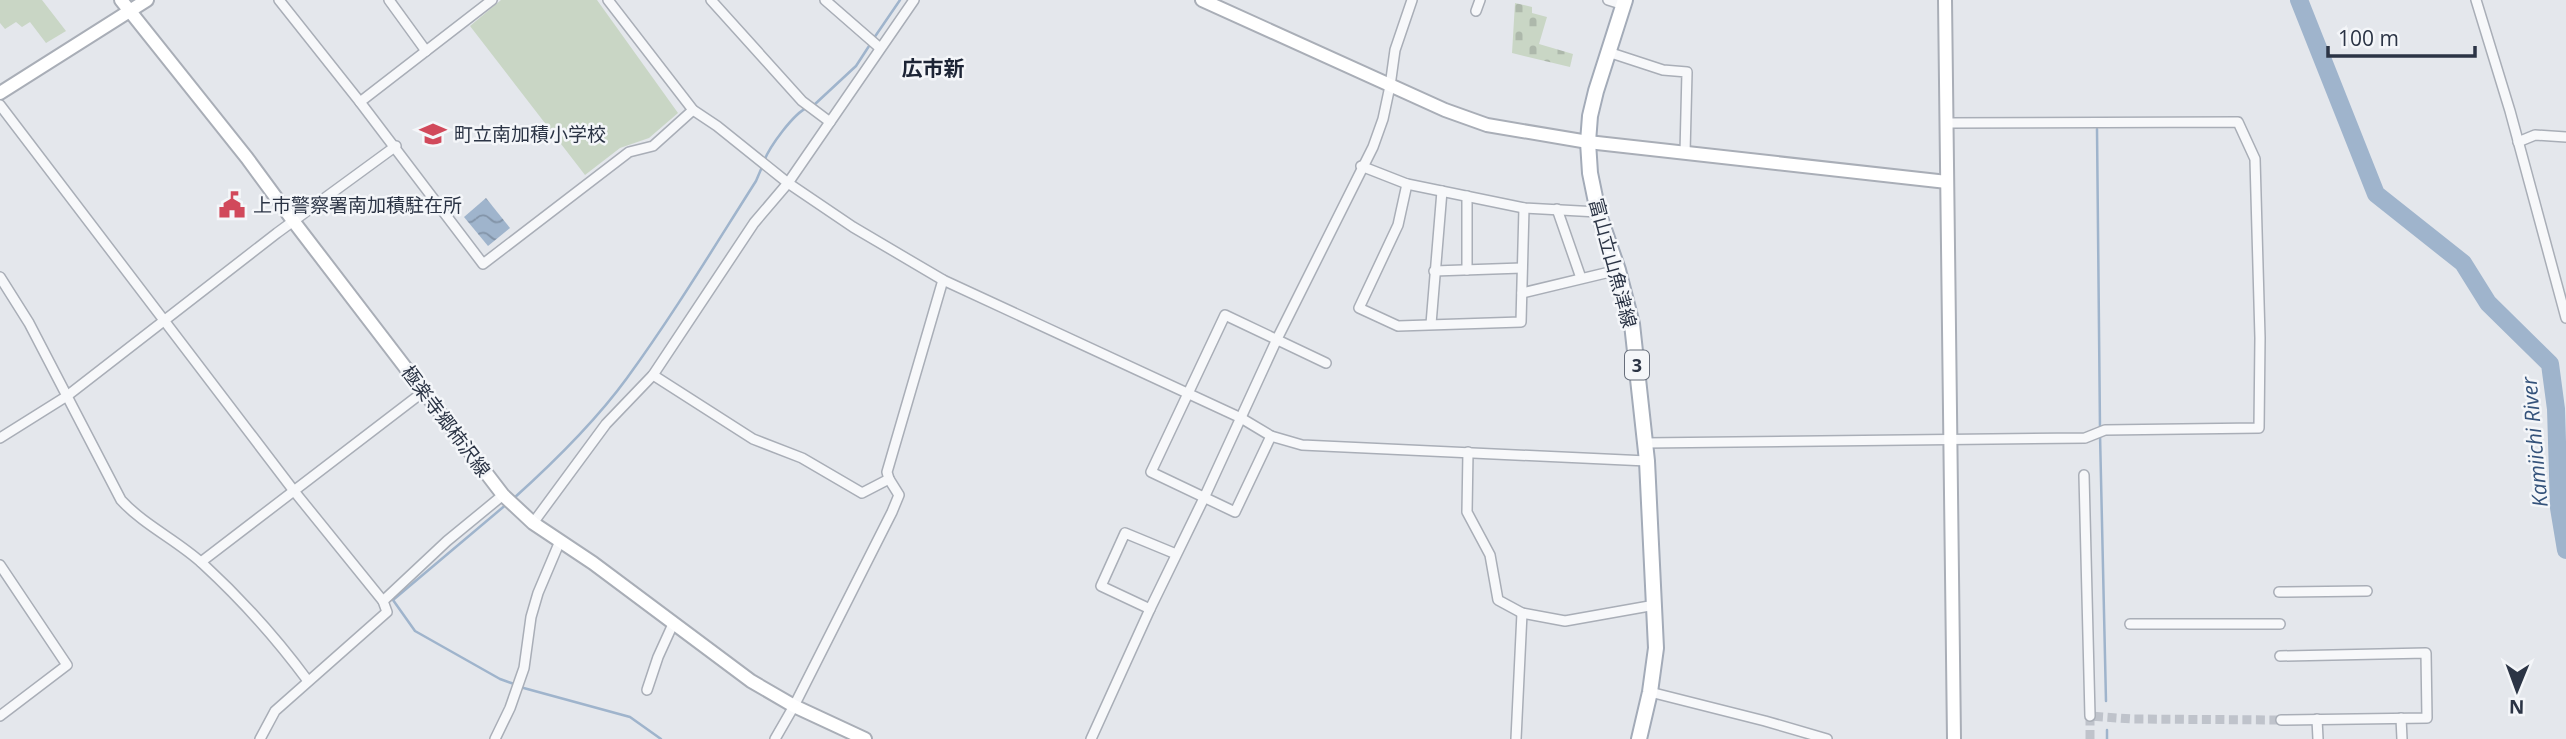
<svg xmlns="http://www.w3.org/2000/svg" width="2566" height="739" viewBox="0 0 2566 739" font-family="'Open Sans','Noto Sans JP',sans-serif">
  <defs>
    <pattern id="cemetery-stones" width="16" height="16" patternUnits="userSpaceOnUse" patternTransform="scale(1.75)"><rect width="16" height="16" fill="#c9d6c5"/><path d="M2 7V4a2 2 0 0 1 4 0v3zM10 15v-3a2 2 0 0 1 4 0v3z" fill="#adb8ab"/></pattern>
    <pattern id="water-waves" width="16" height="10" patternUnits="userSpaceOnUse" patternTransform="scale(1.75)"><rect width="16" height="10" fill="#9fb4cc"/><path d="M0 5q4-4 8 0t8 0" fill="none" stroke="#8293a7"/></pattern>
  </defs>
  <rect width="100%" height="100%" fill="#e4e7ec"/>
  <!-- green -->
  <g fill="#c9d6c5">
    <polygon points="0,0 42,0 66,31 46,43 30,22 22,27 16,22 5,29 0,23"/>
    <polygon points="501,0 597,0 678,113 649,138 620,148 585,175 470,26"/>
  </g>
  <!-- cemetery -->
  <polygon fill="url(#cemetery-stones)" points="1515,3 1532,7 1532,13 1547,17 1539,44 1573,54 1570,67 1512,53"/>
  <!-- water -->
  <polygon fill="url(#water-waves)" points="486,198 510,228 488,246 464,217"/>
  <g fill="none" stroke-linecap="round" stroke-linejoin="round">
    <!-- stream -->
    <g stroke="#9fb4cc" stroke-width="2.5">
      <polyline points="874,38 900,0"/>
      <polyline points="814,105 856,66 871,43"/>
      <polyline points="2097,129 2100,428"/>
      <path d="M764 161C770 146 793 114 808 107"/>
      <polyline points="2100,434 2106,701"/>
      <path d="M513 499C553 463 595 422 627 378 673 315 714 247 756 181L762 167"/>
      <polyline points="508,503 393,600 415,631 500,679 514,684"/>
      <polyline points="520,687 630,717 661,739"/>
      <polyline points="2107,730 2107,739"/>
    </g>
    <!-- river -->
    <polyline stroke="#9fb4cc" stroke-width="18" points="2299,0 2376,194 2463,263 2488,303 2550,364 2556,409 2559,508 2566,550"/>
    <!-- street-tunnel -->
    <polyline stroke="#bfc3cb" stroke-width="9" stroke-dasharray="9 4.5" stroke-linecap="butt" points="2090,739 2090,716 2132,719 2281,720"/>
    <!-- street casing -->
    <g stroke="#a9aeb7" stroke-width="12">
      <g id="street">
        <polyline points="279,0 360,102"/>
        <polyline points="389,0 426,51"/>
        <polyline points="492,0 360,102 483,264 629,152 653,146 693,110"/>
        <polyline points="608,0 693,110 717,126 788,183 853,227 943,280 1241,418 1271,436 1302,445 1647,461"/>
        <polyline points="711,0 802,101 830,122"/>
        <polyline points="825,0 880,48"/>
        <polyline points="1608,0 1624,5"/>
        <polyline points="2476,0 2510,111 2566,318"/>
        <polyline points="1476,11 1480,0"/>
        <polyline points="1608,52 1663,70 1687,72 1685,153"/>
        <polyline points="0,105 294,491 383,601"/>
        <polyline points="2518,142 2535,135 2566,137"/>
        <polyline points="1361,166 1407,184 1524,208 1598,212"/>
        <polyline points="1407,184 1398,225 1359,308 1398,326 1521,322 1524,208"/>
        <polyline points="1467,196 1467,270"/>
        <polyline points="1557,209 1581,278"/>
        <polyline points="1434,271 1522,268"/>
        <path d="M0 277 29 323 121 500C145 526 177 540 203 564 241 599 277 639 308 681"/>
        <polyline points="1522,293 1618,270"/>
        <polyline points="1431,324 1442,191"/>
        <polyline points="653,375 753,439 802,458 862,493 889,479 887,472 943,280"/>
        <polyline points="1271,436 1235,512 1151,472 1225,315 1326,363"/>
        <polyline points="0,438 67,396 277,233 396,146"/>
        <polyline points="1645,443 2085,438 2105,430 2259,428 2260,338 2255,159 2238,122 1946,123"/>
        <polyline points="1468,452 1467,512 1490,555 1498,600 1522,613 1565,621 1655,605"/>
        <polyline points="2084,475 2090,716"/>
        <polyline points="533,523 606,424 653,375 754,223 788,183 914,0"/>
        <polyline points="201,562 423,392"/>
        <polyline points="0,565 67,665 0,716"/>
        <polyline points="2279,592 2367,591"/>
        <polyline points="1150,609 1101,586 1125,533 1176,554"/>
        <polyline points="2130,624 2280,624"/>
        <polyline points="2280,656 2426,653 2427,718 2281,720"/>
        <polyline points="647,690 658,657 673,624"/>
        <polyline points="1650,692 1765,721 1827,739"/>
        <polyline points="2401,718 2402,739"/>
        <polyline points="2317,719 2318,739"/>
        <polyline points="260,739 275,711 387,612 383,601 447,541 503,495"/>
        <polyline points="495,739 510,708 524,668 531,617 538,593 560,541"/>
        <polyline points="775,739 794,706 892,512 899,495 889,479"/>
        <polyline points="1091,739 1150,609 1204,498 1277,339 1373,147 1383,119 1390,86 1395,50 1412,0"/>
        <polyline points="1516,739 1522,613"/>
      </g>
    </g>
    <!-- secondary casing -->
    <g stroke="#a9aeb7" stroke-width="16">
      <g id="secondary">
        <polyline points="121,0 247,158 294,222 503,495 533,523 593,563 751,681 794,706 865,739"/>
        <polyline points="1202,0 1445,110 1487,125 1588,142 1947,182"/>
        <polyline points="1945,0 1954,739"/>
        <polyline points="0,93 147,0"/>
      </g>
    </g>
    <!-- primary casing -->
    <g stroke="#a3abb8" stroke-width="18">
      <polyline id="primary" points="1625,0 1596,91 1590,116 1588,142 1590,173 1598,212 1618,270 1632,324 1647,461 1656,648 1650,692 1639,739"/>
    </g>
    <!-- street -->
    <use href="#street" stroke="#f7f8fa" stroke-width="9"/>
    <!-- secondary -->
    <use href="#secondary" stroke="#fff" stroke-width="12"/>
    <!-- primary -->
    <use href="#primary" stroke="#fff" stroke-width="14"/>
  </g>
  <!-- icons -->
  <defs>
    <g id="school-bare" transform="scale(2.1)"><path d="M0-5L7-2L0 1L-7-2ZM-4 1L0 2.5L4 1V4Q0 6-4 4Z" fill="#d1495b" stroke="#f4f6f9" stroke-width="2.5" paint-order="stroke"/></g>
    <g id="civic-bare" transform="scale(2.1)"><path d="M-.6-6.5H3V-4.5H.6V-3L4-1V1h2V6H-6V1h2V-1L-.6-3ZM-1.2 2.5V6h2.4V2.5Z" fill="#d1495b" stroke="#f4f6f9" stroke-width="2.5" paint-order="stroke"/></g>
  </defs>
  <g fill-rule="evenodd">
    <use href="#school-bare" x="433" y="134"/>
    <use href="#civic-bare" x="232" y="205"/>
  </g>
  <g text-anchor="middle" dominant-baseline="central" stroke-width="5" stroke-linejoin="round" paint-order="stroke">
    <!-- shield labels -->
    <rect fill="#f4f6f9" stroke="#676e7b" stroke-width="2" x="1625" y="350.5" width="24" height="29" rx="5"/>
    <g font-size="18" font-weight="bold" fill="#2b3445">
      <text x="1637" y="365">3</text>
    </g>
    <!-- poi labels -->
    <g font-size="19" fill="#2b3445" stroke="#f4f6f9" text-anchor="start">
      <text x="454" y="134">町立南加積小学校</text>
      <text x="253" y="205">上市警察署南加積駐在所</text>
    </g>
    <!-- street labels -->
    <g font-size="19" fill="#2b3445" stroke="#f4f6f9">
      <text transform="translate(1613 263) rotate(75)">富山立山魚津線</text>
      <text transform="translate(446 421) rotate(53)">極楽寺郷柿沢線</text>
    </g>
    <!-- neighbourhood labels -->
    <g font-size="21" font-weight="bold" fill="#1d2536" stroke="#f4f6f9">
      <text x="933" y="68">広市新</text>
    </g>
    <!-- water labels -->
    <g font-size="21" font-style="italic" fill="#34527a" stroke="#f4f6f9">
      <text transform="translate(2534 442) rotate(-95)">Kamiichi River</text>
    </g>
  </g>
  <!-- north arrow -->
  <g transform="translate(2517 690) rotate(181)" stroke="#f4f6f9" stroke-width="5" paint-order="stroke">
  <path d="M0-5L12 26L0 18L-12 26Z" fill="#2b3445"/>
  <text y="-10" font-size="19" font-weight="bold" text-anchor="middle" fill="#2b3445">N</text>
  </g>
  <!-- scale -->
  <path d="M2328 46v10h147v-10" fill="none" stroke="#2b3445" stroke-width="3.5"/>
  <text x="2338" y="46" font-size="21" fill="#2b3445" stroke="#f4f6f9" stroke-width="5" paint-order="stroke">100 m</text>
</svg>
